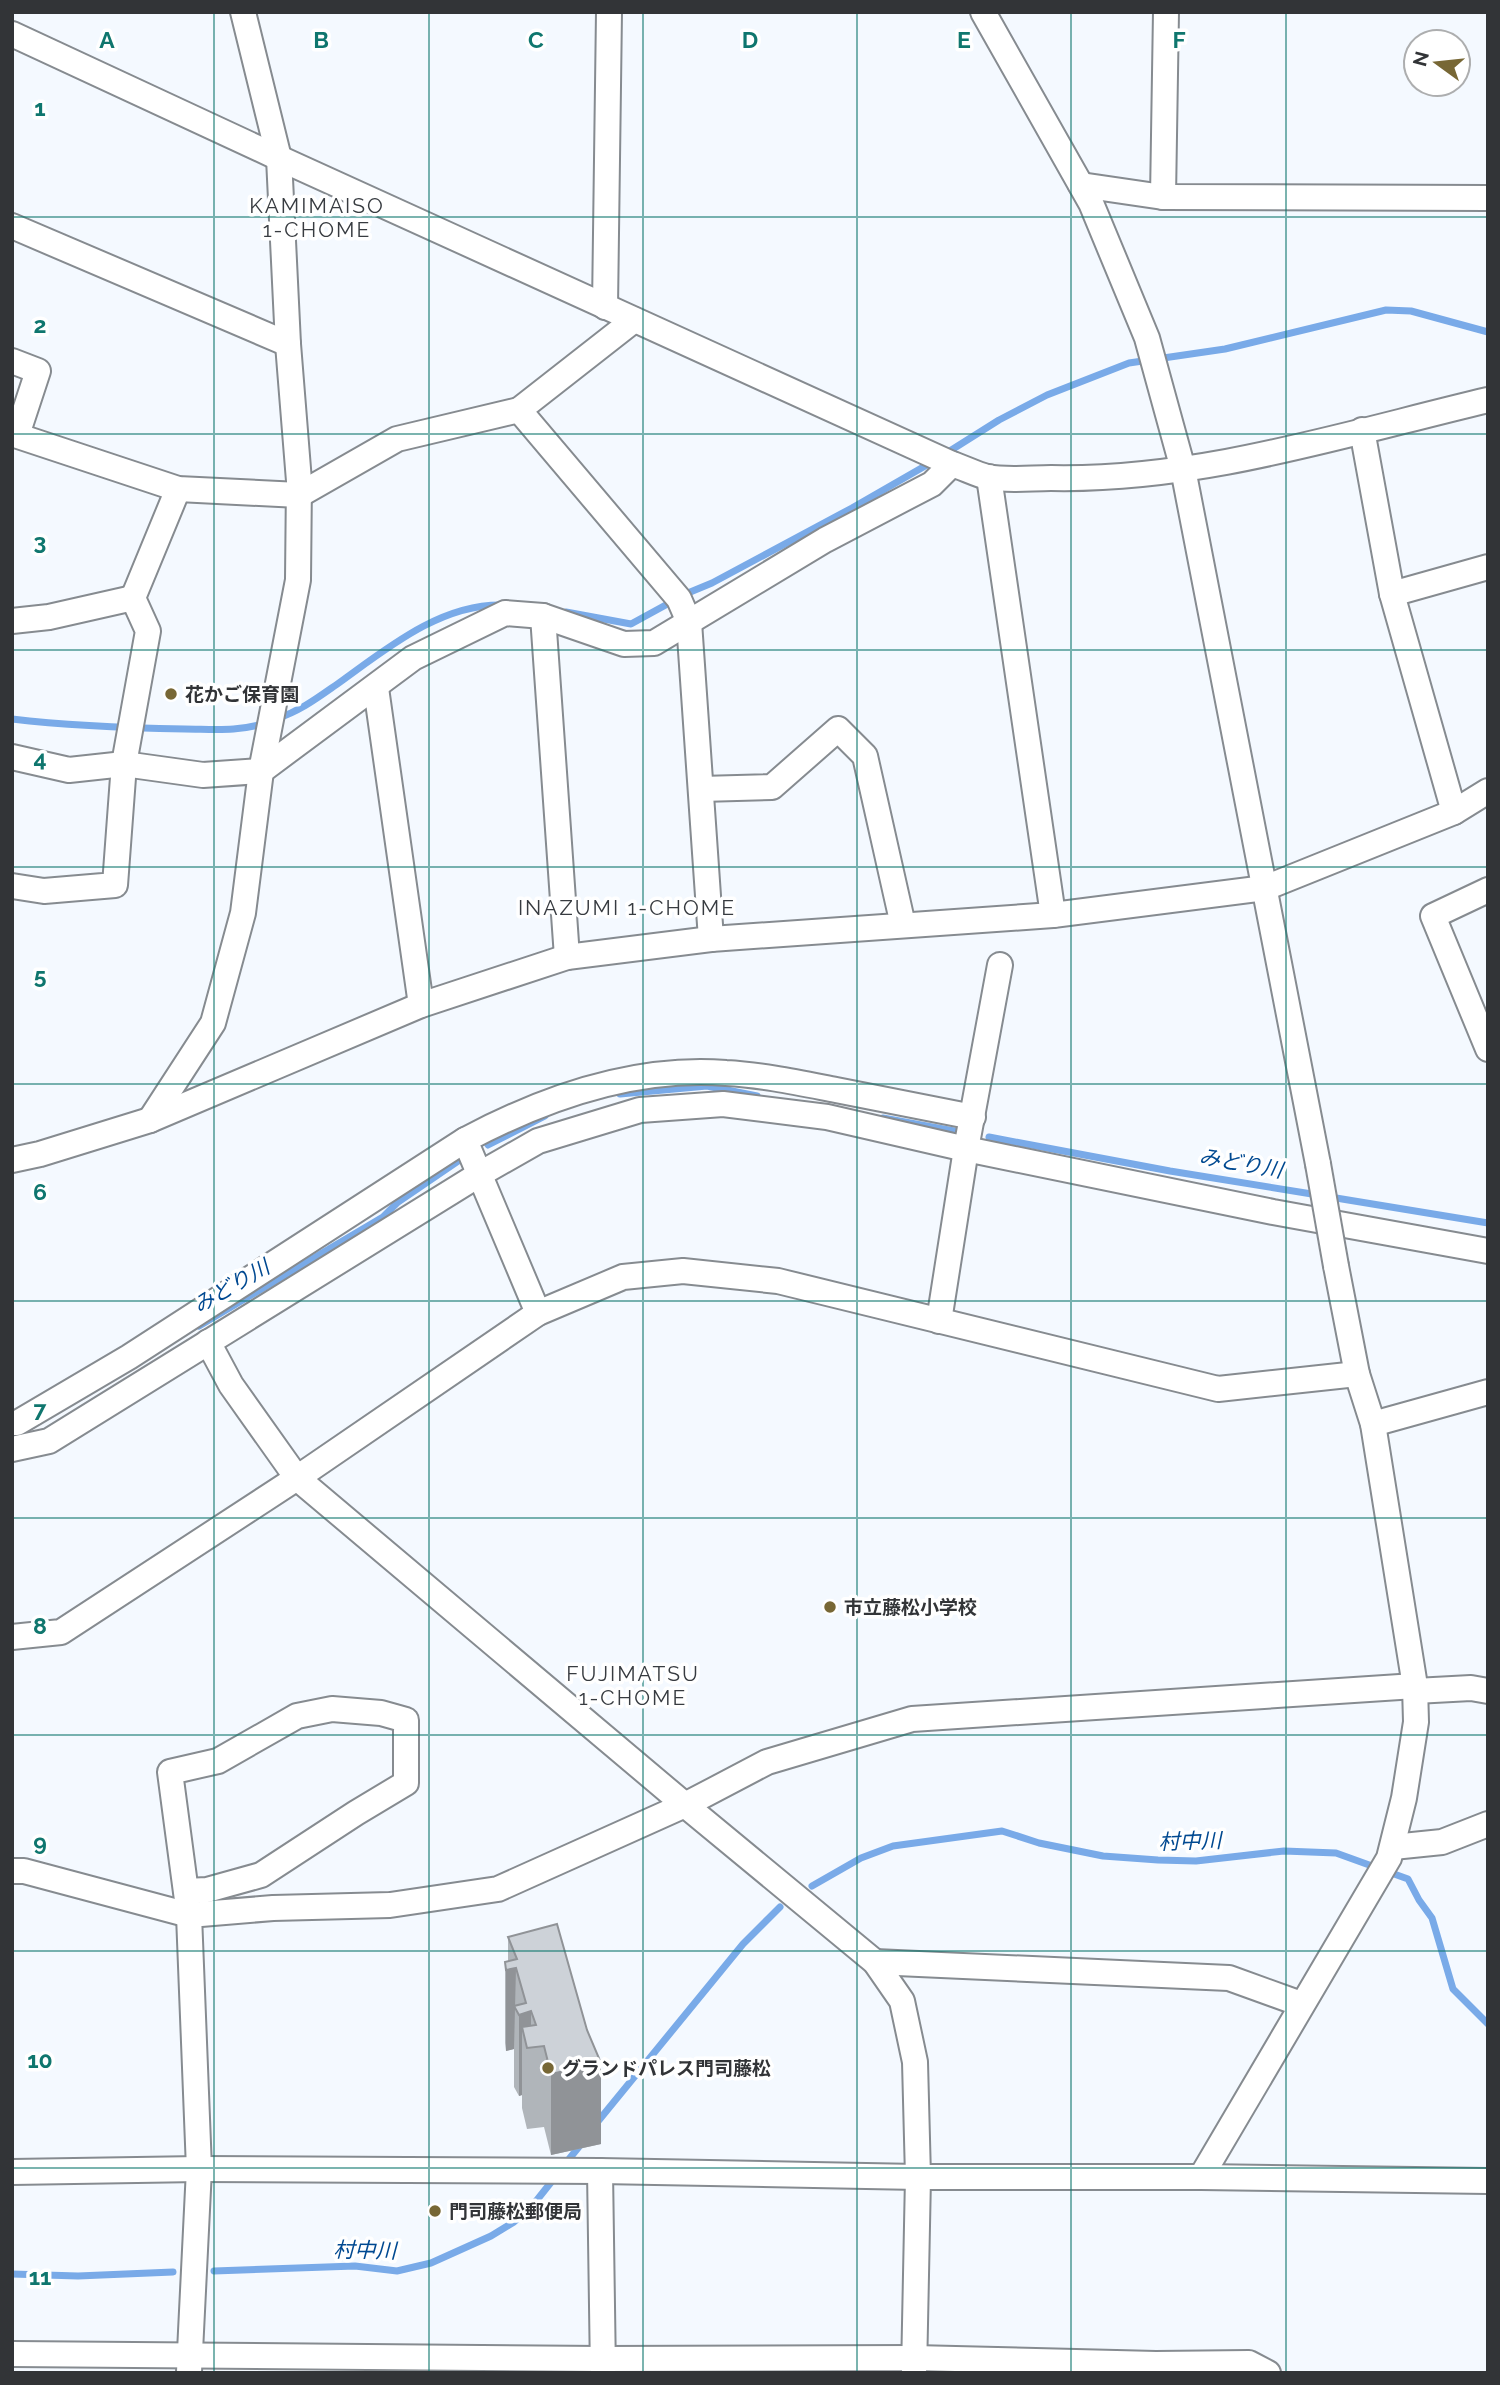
<svg xmlns="http://www.w3.org/2000/svg" width="1500" height="2385" viewBox="0 0 1500 2385" font-family="Raleway,'Noto Sans JP',sans-serif">
  <rect width="100%" height="100%" fill="#f4f9ff"/>
  <g fill="none" stroke-linecap="round" stroke-linejoin="round">
    <!-- stream -->
    <g stroke="#79aae8" stroke-width="7">
      <polyline points="945,454 999,420 1047,395 1129,363 1225,349 1386,310 1411,311 1488,332"/>
      <polyline points="683,595 712,583 852,508 932,462"/>
      <polyline points="566,612 631,624 673,601"/>
      <path d="M12 719C70 726 127 728 185 729 211 729 240 732 265 723"/>
      <path d="M276 719C300 711 316 699 336 685 385 650 439 604 502 605"/>
      <polyline points="620,1094 707,1086 757,1096"/>
      <polyline points="883,1118 954,1131"/>
      <polyline points="989,1137 1170,1171 1318,1195"/>
      <polyline points="488,1145 545,1116"/>
      <polyline points="1330,1197 1488,1223"/>
      <polyline points="199,1326 383,1217 398,1202 461,1159"/>
      <polyline points="812,1886 861,1858 893,1846 1002,1831 1039,1843 1103,1856 1158,1860 1196,1861 1284,1851 1336,1853 1408,1879 1419,1900 1432,1918 1453,1989 1488,2024"/>
      <polyline points="595,2125 743,1944 780,1907"/>
      <polyline points="565,2164 582,2143"/>
      <polyline points="214,2271 355,2266 397,2271 431,2263 491,2236 514,2222 533,2205 556,2176"/>
      <polyline points="12,2274 78,2276 173,2272"/>
    </g>
    <!-- minor casing -->
    <g stroke="#868b90" stroke-width="28">
      <g id="minor">
        <polyline points="983,12 1091,203 1147,338 1183,469 1318,1164"/>
        <path d="M12 34 279 158 952 464C964 468 976 474 987 477 1007 481 1031 478 1051 478 1200 481 1344 434 1488 400"/>
        <polyline points="1081,185 1163,197 1488,198"/>
        <polyline points="1163,197 1166,12"/>
        <polyline points="12,226 288,344"/>
        <polyline points="605,307 609,12"/>
        <polyline points="634,320 519,410 679,599 689,622 711,939"/>
        <polyline points="12,361 38,371 17,435"/>
        <polyline points="1362,430 1392,594 1454,812"/>
        <polyline points="12,434 178,489 299,495 397,439 519,410"/>
        <polyline points="989,477 1053,915"/>
        <polyline points="1392,594 1488,567"/>
        <polyline points="543,616 567,957"/>
        <polyline points="12,621 49,617 133,598"/>
        <polyline points="376,688 421,1005"/>
        <polyline points="12,757 69,770 124,764 203,775 261,771 413,658 505,613 543,616 624,644 654,643 825,540 932,484 952,464"/>
        <polyline points="701,789 772,787 838,729 865,756 903,925"/>
        <polyline points="12,886 44,891 115,885 124,764 148,631 133,598 178,489"/>
        <polyline points="1488,890 1433,916 1488,1049"/>
        <polyline points="150,1120 213,1023 243,913 261,771 298,580 299,481 288,344 279,158 243,12"/>
        <polyline points="12,1160 40,1154 150,1120 421,1005 567,957 711,939 1053,915 1265,888 1454,812 1488,791"/>
        <path d="M538 1313 465 1140C544 1098 636 1066 726 1073 763 1075 800 1083 836 1090 882 1099 927 1108 973 1117"/>
        <polyline points="939,1321 966,1149 1000,965"/>
        <polyline points="208,1342 231,1385 297,1478 685,1805 875,1962 902,2001 915,2062 918,2177 914,2373"/>
        <polyline points="12,1423 17,1423 129,1357 465,1140"/>
        <polyline points="1373,1424 1488,1392"/>
        <polyline points="12,1449 49,1441 480,1174 538,1141 640,1110 723,1104 827,1117 966,1149 1273,1212 1488,1251"/>
        <polyline points="12,1637 61,1632 297,1478 538,1313 623,1277 683,1271 778,1281 1218,1389 1357,1374"/>
        <polyline points="1415,1691 1471,1688 1488,1691"/>
        <polyline points="1393,1847 1442,1842 1488,1824"/>
        <polyline points="12,1871 24,1871 189,1915 273,1908 390,1905 498,1889 685,1805 767,1762 912,1719 1415,1686"/>
        <polyline points="186,1891 207,1890 261,1875 356,1813 406,1783 406,1720 381,1713 332,1709 297,1716 218,1761 170,1772 189,1915 199,2169 189,2372"/>
        <polyline points="875,1962 1229,1978 1301,2004"/>
        <polyline points="600,2171 603,2373"/>
        <polyline points="12,2172 199,2169 600,2171 918,2177 1201,2177 1488,2181"/>
        <polyline points="1201,2177 1389,1858 1404,1798 1416,1722 1415,1686 1373,1424 1357,1374 1336,1266"/>
        <polyline points="12,2354 602,2359 914,2358 1156,2364 1249,2363 1268,2373"/>
      </g>
    </g>
    <!-- minor -->
    <use href="#minor" stroke="#fff" stroke-width="24"/>
    <!-- minor-bridge casing -->
    <g stroke="#868b90" stroke-width="28" stroke-linecap="butt">
      <polyline id="minor-bridge" points="1318,1164 1336,1266"/>
    </g>
    <!-- minor-bridge -->
    <use href="#minor-bridge" stroke="#fff" stroke-width="24"/>
  </g>
  <!-- wall -->
  <polygon fill="#b0b5ba" points="508,1937 601,2144 551,2155 544,2127 527,2129 522,2108 522,2095 519,2096 514,2087 514,2049 506,2051 505,2043 505,1962 508,1962"/>
  <!-- shaded-wall -->
  <g fill="#909397">
    <polygon points="516,1968 514,2049 506,2051 506,1970"/>
    <polygon points="531,2011 531,2048 522,2027 522,2095 519,2096 519,2015"/>
    <polygon points="601,2063 601,2144 551,2155 551,2074"/>
  </g>
  <!-- building -->
  <polygon fill="#cdd2d8" stroke="#909397" stroke-width="2" points="557,1924 587,2030 601,2063 551,2074 544,2046 527,2048 522,2027 536,2025 531,2011 519,2015 514,2006 526,2003 516,1968 506,1970 505,1962 517,1959 508,1937"/>
  <!-- grid -->
  <path fill="none" stroke="#0f766e" stroke-width="2" stroke-opacity="0.55" d="M214 12V2373M429 12V2373M643 12V2373M857 12V2373M1071 12V2373M1286 12V2373M12 217H1488M12 434H1488M12 650H1488M12 867H1488M12 1084H1488M12 1301H1488M12 1518H1488M12 1735H1488M12 1951H1488M12 2168H1488"/>
  <!-- markers -->
  <g fill="#776735" stroke="#fff" stroke-width="2.5">
    <circle cx="171" cy="694" r="7"/>
    <circle cx="830" cy="1607" r="7"/>
    <circle cx="548" cy="2068" r="7"/>
    <circle cx="435" cy="2211" r="7"/>
  </g>
  <g text-anchor="middle" dominant-baseline="central" stroke-width="7" stroke-linejoin="round" paint-order="stroke">
    <!-- poi labels -->
    <g font-size="19" font-weight="bold" fill="#323437" stroke="#fff" text-anchor="start">
      <text x="185" y="694">花かご保育園</text>
      <text x="844" y="1607">市立藤松小学校</text>
      <text x="562" y="2068">グランドパレス門司藤松</text>
      <text x="449" y="2211">門司藤松郵便局</text>
    </g>
    <!-- neighbourhood labels -->
    <g font-size="21" letter-spacing="2" fill="#373b40" stroke="#fff">
      <text x="317" y="205">KAMIMAISO<tspan x="317" dy="24">1-CHOME</tspan></text>
      <text x="627" y="907">INAZUMI 1-CHOME</text>
      <text x="633" y="1673">FUJIMATSU<tspan x="633" dy="24">1-CHOME</tspan></text>
    </g>
    <!-- water labels -->
    <g font-size="21" font-style="italic" fill="#004991" stroke="#fff">
      <text transform="translate(1241 1163) rotate(10)">みどり川</text>
      <text transform="translate(231 1286) rotate(-30)">みどり川</text>
      <text transform="translate(1190 1841) rotate(-2)">村中川</text>
      <text transform="translate(365 2250) rotate(1)">村中川</text>
    </g>
  </g>
  <g font-size="23" text-anchor="middle" font-weight="bold" fill="#0f766e" stroke="#fff" stroke-width="7" stroke-linejoin="round" paint-order="stroke">
    <text x="107" y="48">A</text>
    <text x="321" y="48">B</text>
    <text x="536" y="48">C</text>
    <text x="750" y="48">D</text>
    <text x="964" y="48">E</text>
    <text x="1179" y="48">F</text>
    <text x="40" y="116">1</text>
    <text x="40" y="333">2</text>
    <text x="40" y="550">3</text>
    <text x="40" y="767">4</text>
    <text x="40" y="984">5</text>
    <text x="40" y="1200">6</text>
    <text x="40" y="1417">7</text>
    <text x="40" y="1634">8</text>
    <text x="40" y="1851">9</text>
    <text x="40" y="2068">10</text>
    <text x="40" y="2285">11</text>
  </g>
  <!-- border -->
  <rect width="1500" height="2385" fill="none" stroke="#323437" stroke-width="28"/>
  <!-- north arrow -->
  <g transform="translate(1437 63) rotate(285)"><circle r="33" fill="#ffffff" stroke="#adaeaf" stroke-width="2"/>
  <path d="M0-5L12 26L0 18L-12 26Z" fill="#776735"/>
  <text y="-10" font-size="19" font-weight="bold" text-anchor="middle" fill="#323437">N</text>
  </g>
</svg>
